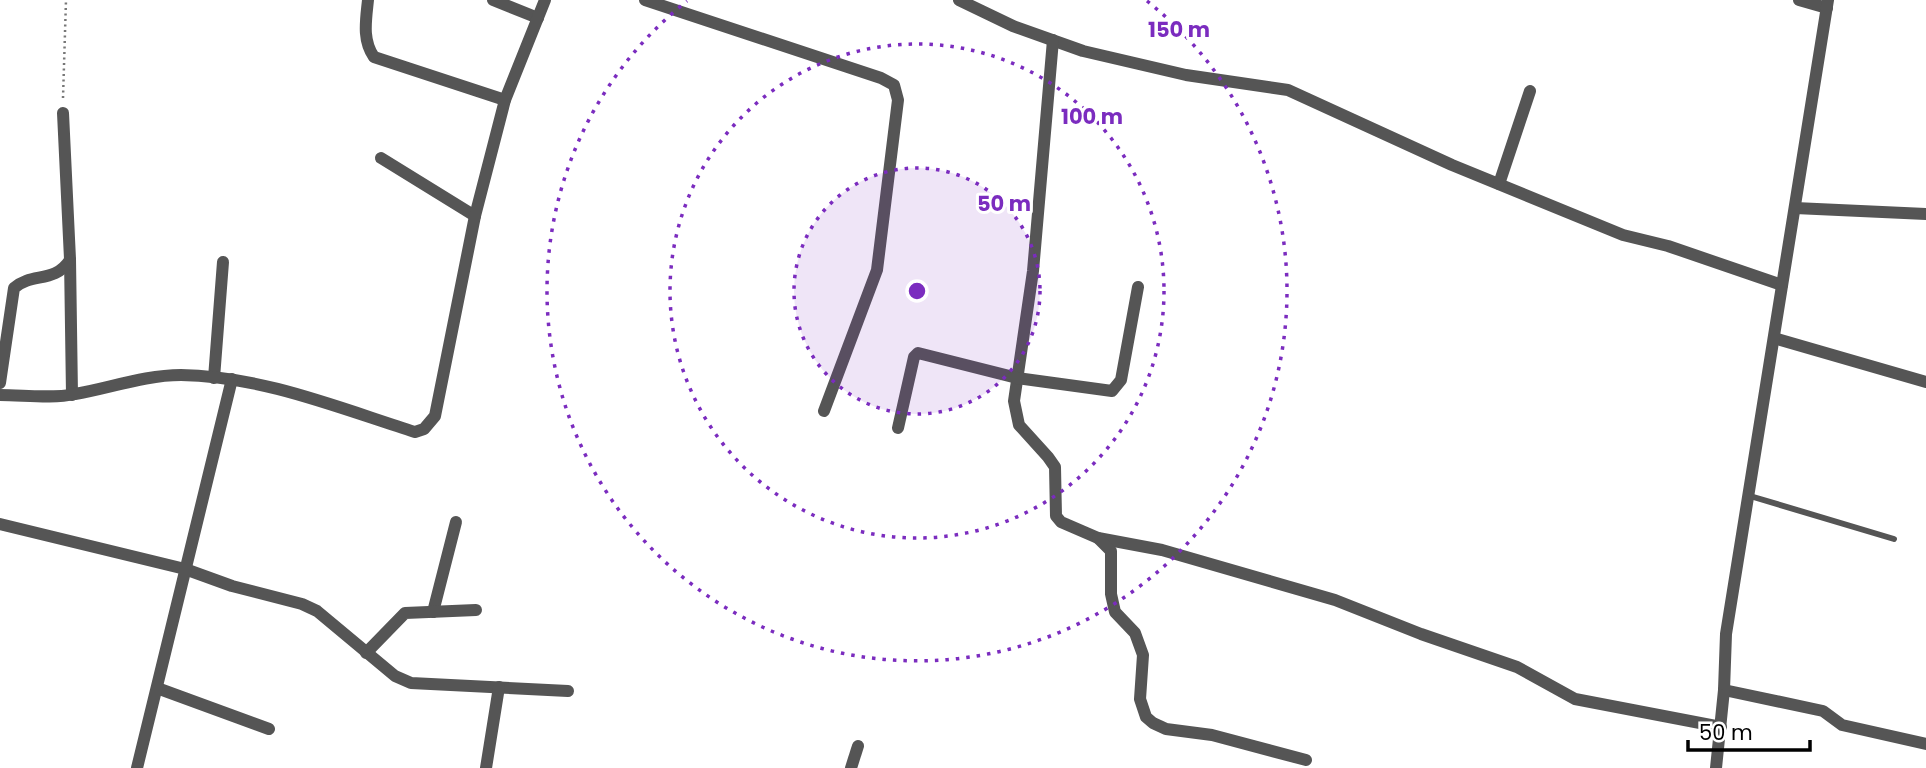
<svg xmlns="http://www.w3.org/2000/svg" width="1926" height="768" viewBox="0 0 1926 768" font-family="Poppins,sans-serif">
  <rect width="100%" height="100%" fill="#fff"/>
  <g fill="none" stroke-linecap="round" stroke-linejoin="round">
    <!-- path -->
    <polyline stroke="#777" stroke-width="2.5" stroke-dasharray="2 3.5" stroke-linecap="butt" points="63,98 66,0"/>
    <!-- service -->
    <polyline stroke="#555" stroke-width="6" points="1750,496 1894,539"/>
    <!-- minor -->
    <g stroke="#555" stroke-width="12">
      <path d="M368 0C366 20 362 40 374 57L505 100"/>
      <polyline points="493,0 538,18"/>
      <polyline points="645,0 881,78 894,85 898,100 877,270 824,411"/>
      <polyline points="959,0 1013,26 1083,51 1186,75 1288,90 1452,165 1623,235 1668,246 1782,285"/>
      <polyline points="1799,0 1827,8"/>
      <polyline points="1053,40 1033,271 1014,401 1019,425 1048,457 1055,467 1056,516 1061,522 1098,538 1162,550 1335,600 1421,634 1517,667 1575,699 1721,727"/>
      <polyline points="63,113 70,259 72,395"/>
      <polyline points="381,158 475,216"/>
      <polyline points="1499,184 1530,91"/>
      <polyline points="1795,208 1926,214"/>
      <polyline points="1774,338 1926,382"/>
      <polyline points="214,378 223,262"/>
      <path d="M0 383 14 288C32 272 54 284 70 260"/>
      <path d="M0 395C24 395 52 399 75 394 110 388 145 375 181 375 261 376 339 408 415 432L424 429 435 416 475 216 505 100 545 0"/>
      <polyline points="898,428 914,357 918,353 1017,378 1112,391 1121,380 1138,287"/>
      <polyline points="0,524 185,569 232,586 302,604 317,611 395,676 411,683 568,691"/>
      <polyline points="1098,538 1111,551 1111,594 1115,612 1135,633 1143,655 1140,699 1146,717 1153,723 1166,729 1212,735 1306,760"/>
      <polyline points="433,612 456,522"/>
      <polyline points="366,653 405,613 476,610"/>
      <polyline points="157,688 269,729"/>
      <polyline points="1724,690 1823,711 1842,725 1926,744"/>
      <polyline points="137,768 232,379"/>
      <polyline points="486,768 499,687"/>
      <polyline points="851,768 858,746"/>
      <polyline points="1716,768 1724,690 1726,634 1828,0"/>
    </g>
  </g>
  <!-- distance rings -->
  <circle cx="917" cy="291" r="123" fill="#7b2cbf" fill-opacity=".12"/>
  <g fill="none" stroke="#7b2cbf" stroke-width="3.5" stroke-dasharray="3.5 7">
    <circle cx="917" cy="291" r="123"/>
    <circle cx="917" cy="291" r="247"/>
    <path d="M1147 1A370 370 0 1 1 687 1"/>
  </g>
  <circle cx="917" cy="291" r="10" fill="#7b2cbf" stroke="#fff" stroke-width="3.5"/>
  <g font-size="21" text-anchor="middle" font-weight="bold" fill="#7b2cbf" stroke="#fff" stroke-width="6" stroke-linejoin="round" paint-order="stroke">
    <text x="1179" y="37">150 m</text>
    <text x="1092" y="124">100 m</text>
    <text x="1004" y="211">50 m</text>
  </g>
  <!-- scale -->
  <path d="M1688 740v10h122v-10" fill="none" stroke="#000000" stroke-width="3.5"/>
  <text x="1699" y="740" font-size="21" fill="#000000" stroke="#ffffff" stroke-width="5" paint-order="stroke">50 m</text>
</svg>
